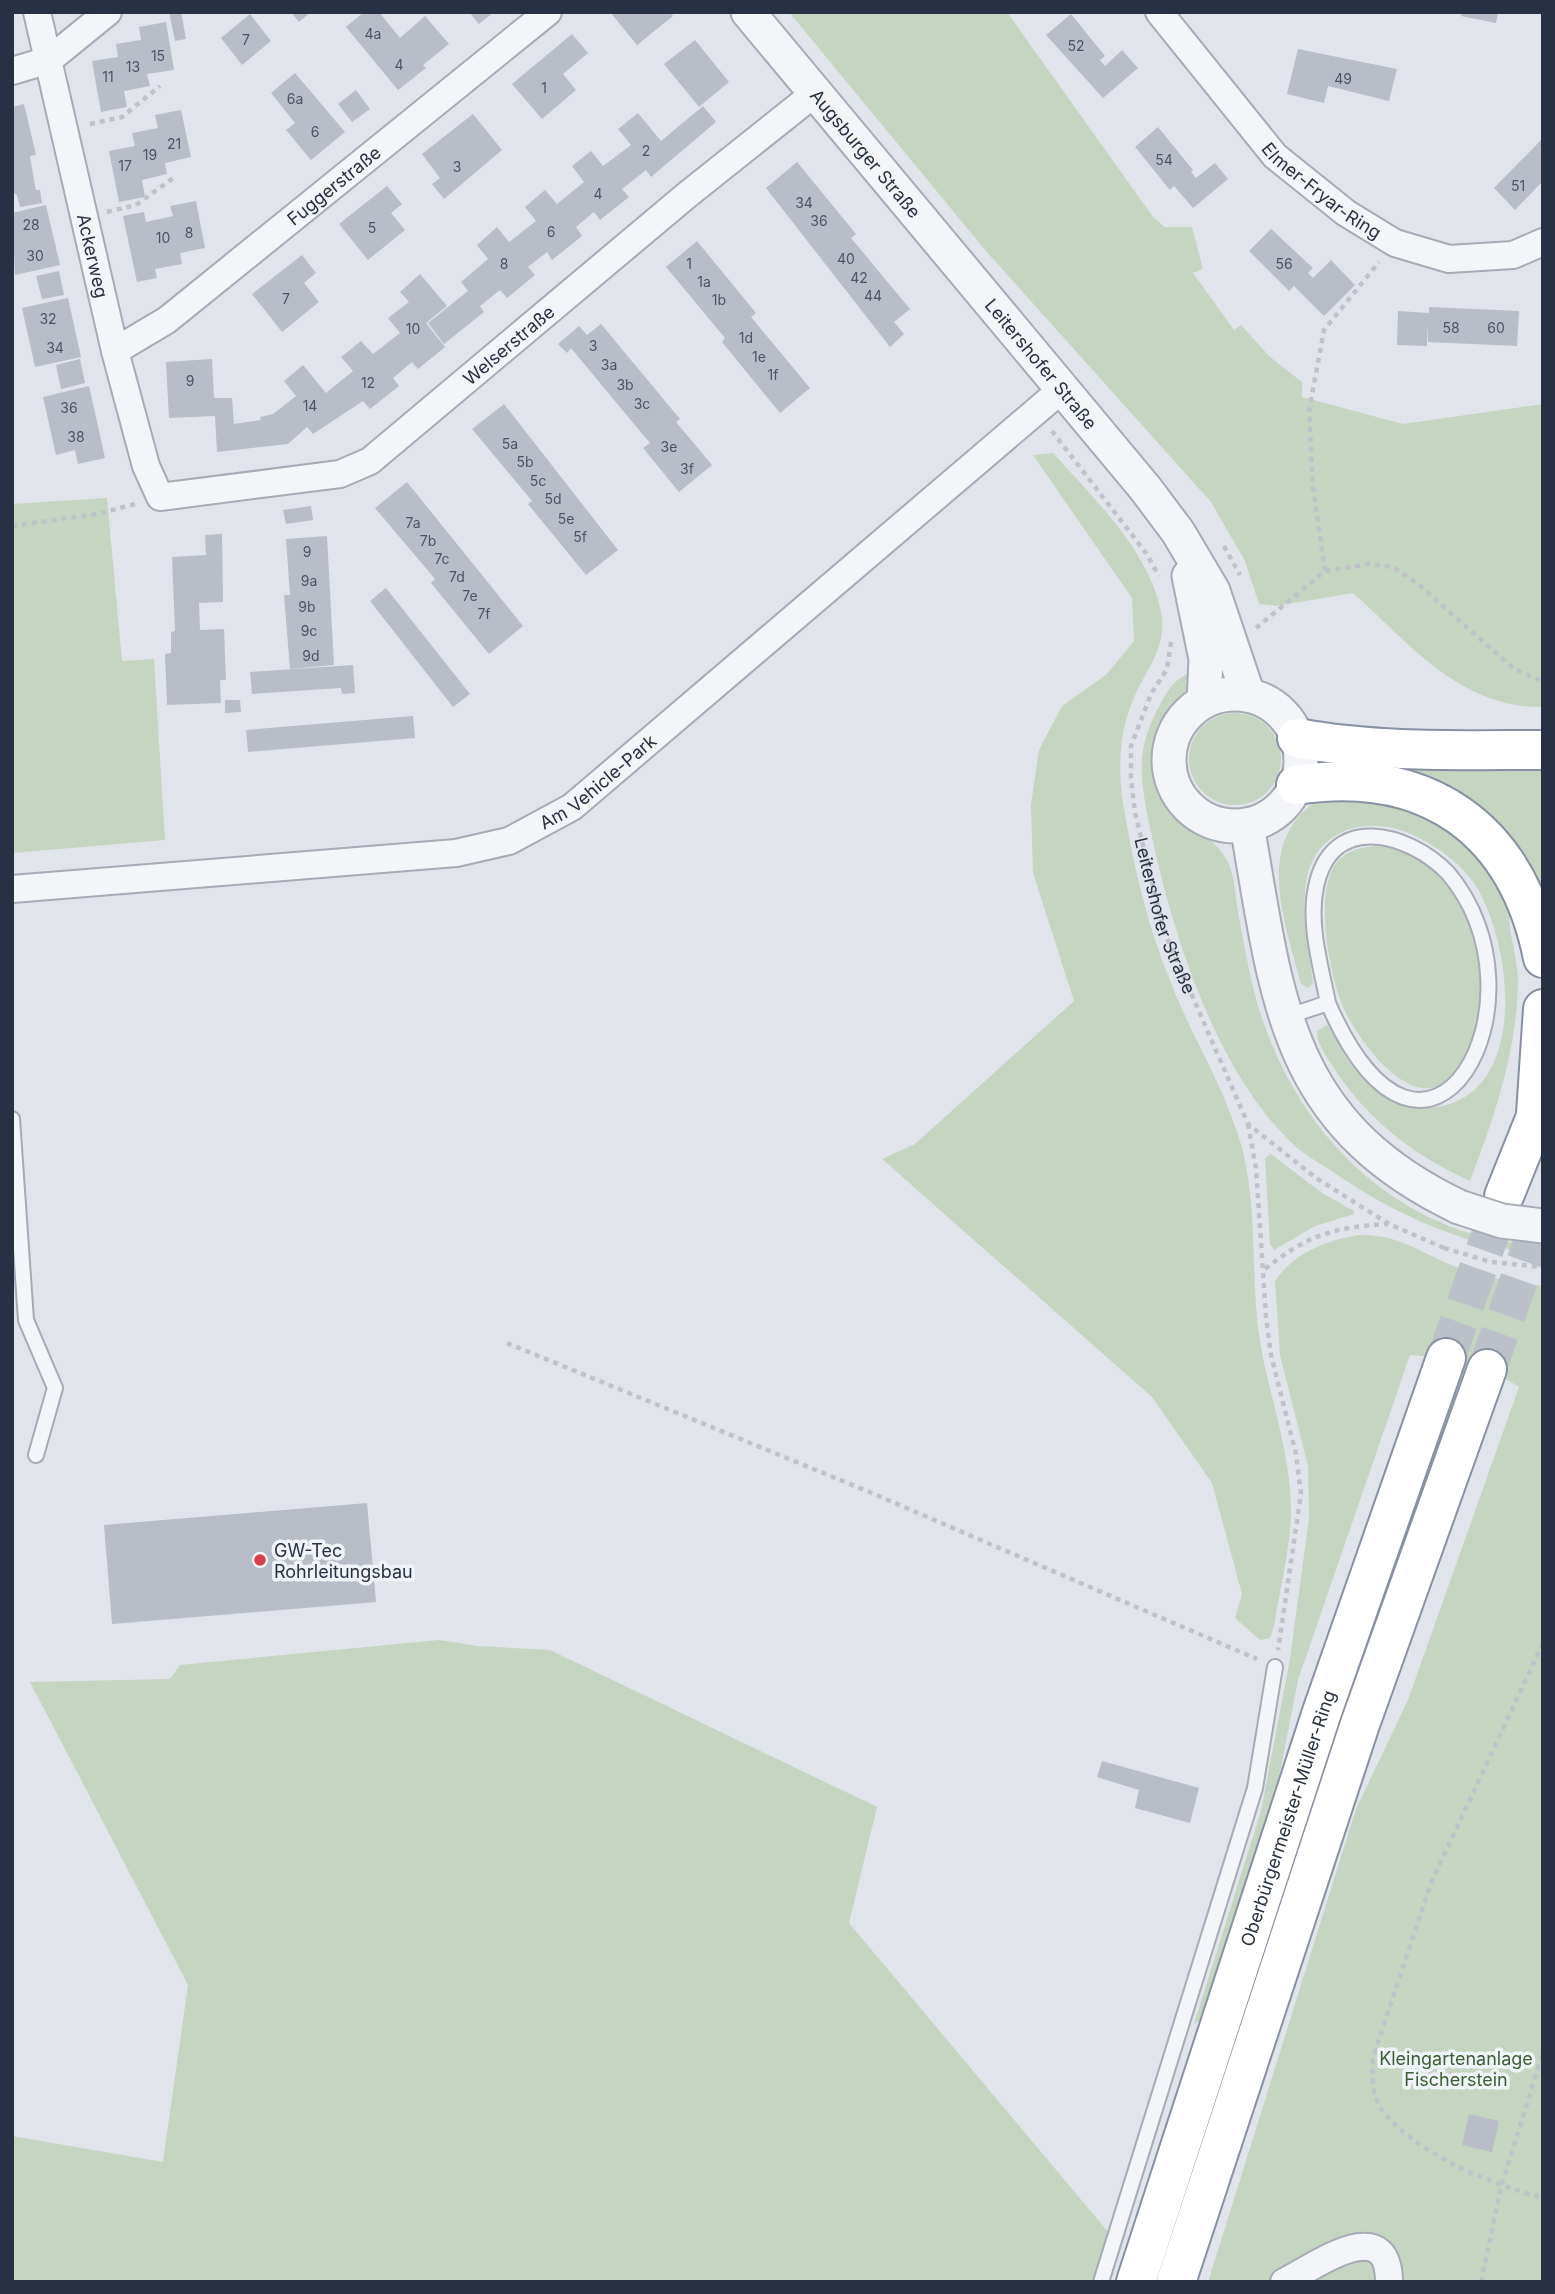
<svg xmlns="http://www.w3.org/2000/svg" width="1555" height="2294" viewBox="0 0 1555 2294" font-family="Inter,sans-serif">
  <rect width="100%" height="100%" fill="#e1e4ea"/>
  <!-- green -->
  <g fill="#c5d5c1">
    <path d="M789 12H1007L1153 217 1165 227H1192L1203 269 1193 273 1234 330 1241 325 1270 357 1302 382V397L1403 424 1543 404V707C1460 708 1410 644 1353 593L1276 606 1259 604 1245 561 1211 502 986 251Z"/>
    <path d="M1053 453C1093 498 1149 550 1161 612 1167 645 1150 664 1136 693 1119 729 1117 769 1124 809 1134 869 1148 927 1171 983 1190 1032 1218 1077 1235 1126 1258 1188 1251 1253 1257 1318 1263 1382 1290 1443 1291 1508 1291 1547 1280 1588 1274 1626L1270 1638 1260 1640 1235 1618 1242 1594 1212 1483 1152 1397 882 1159 915 1144 1074 1001 1033 873 1031 805 1039 750 1062 706 1106 675 1134 641 1132 598 1033 455Z"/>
    <polygon points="107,498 122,661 154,659 165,840 12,853 12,504"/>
    <path d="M1194 672C1184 707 1151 727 1155 767 1160 830 1205 820 1227 860 1235 875 1235 895 1238 912 1243 939 1248 968 1255 995 1285 1107 1364 1205 1480 1236 1500 1241 1522 1243 1543 1246V1255C1464 1246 1395 1215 1330 1170 1318 1162 1305 1155 1295 1146 1218 1076 1173 936 1152 837 1147 812 1140 784 1142 758 1144 738 1151 720 1161 703 1169 688 1176 677 1194 672Z"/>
    <circle cx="1235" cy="759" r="46"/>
    <polygon points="1320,759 1543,766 1543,905 1518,858 1322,766"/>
    <path d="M1323 797 1394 800 1461 836 1510 903C1506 929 1518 955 1518 982 1517 1051 1494 1118 1470 1181 1413 1155 1366 1119 1332 1065 1325 1054 1317 1044 1317 1031L1327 1025C1336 1037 1341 1050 1349 1062 1358 1075 1374 1089 1387 1098 1397 1106 1416 1108 1428 1108 1531 1102 1514 944 1474 883 1460 863 1439 848 1417 837 1375 815 1319 824 1307 877 1300 911 1309 949 1313 983L1308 988 1301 984C1284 919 1252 838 1323 797Z"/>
    <path d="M1386 846C1400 850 1417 856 1429 866 1460 894 1486 945 1487 988 1487 1004 1478 1024 1474 1039 1468 1062 1456 1083 1432 1088 1395 1095 1348 1026 1339 996 1328 965 1313 882 1341 858 1353 847 1370 846 1386 846Z"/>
    <polygon points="1271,1154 1322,1193 1354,1211 1354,1214 1315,1226 1274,1250 1270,1244 1265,1158"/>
    <path d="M1359 1235C1402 1234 1424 1256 1462 1269 1488 1278 1516 1283 1543 1286V2282H1208L1356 1809 1408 1700 1519 1387C1485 1364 1451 1358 1410 1355L1298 1680 1280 1772 1263 1830 1200 2020 1194 2024 1261 1811 1290 1659 1309 1518 1308 1466 1280 1355 1275 1281C1294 1253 1327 1240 1359 1235Z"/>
    <polygon points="439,1640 478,1646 550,1650 877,1807 849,1923 1109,2233 1093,2282 12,2282 12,2136 163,2162 188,1985 30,1682 170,1679 180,1665"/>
  </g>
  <!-- building -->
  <g fill="#b8bdc8">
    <polygon points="169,12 181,12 186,39 175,41"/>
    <polygon points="291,12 311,12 299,22"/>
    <polygon points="364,12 379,12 400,38 425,16 449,44 423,65 426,68 398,90 346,27"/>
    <polygon points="469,12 494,12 479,24"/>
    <polygon points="610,12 670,12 673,16 637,45"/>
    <polygon points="1462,12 1498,12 1496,23 1461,16"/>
    <polygon points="250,14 271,41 242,65 221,38"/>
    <polygon points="1071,14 1105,56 1100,60 1105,66 1122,50 1138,68 1103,98 1046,35"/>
    <polygon points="166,22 174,70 147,74 150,86 124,91 127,107 101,112 92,61 118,57 116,44 141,40 139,27"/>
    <polygon points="572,34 588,53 563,74 576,90 542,119 512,84"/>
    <polygon points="695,40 729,82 699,107 664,64"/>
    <polygon points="1298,49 1397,69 1389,101 1328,86 1324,103 1287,94"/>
    <polygon points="295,73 345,132 311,160 286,130 295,123 271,93"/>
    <polygon points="356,90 370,109 352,122 338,104"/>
    <polygon points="24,104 36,155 30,156 35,186 36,190 40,190 42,203 20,207 17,195 12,192 12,107"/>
    <polygon points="703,106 716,122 651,177 646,170 622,189 629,197 600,220 594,212 576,227 582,236 552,260 547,252 528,267 535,275 507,298 500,290 480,306 484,312 444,344 428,323 468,291 461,282 488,259 477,245 497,227 509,242 536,221 525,207 545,190 557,204 584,182 572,166 591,151 603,166 631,145 618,129 638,113 661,141"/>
    <polygon points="181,110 191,157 165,163 167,174 142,180 145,197 119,202 109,151 135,146 132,133 158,128 155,115"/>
    <polygon points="473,114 502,150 444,199 432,184 440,178 422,154"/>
    <polygon points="1158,127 1193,170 1191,172 1196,178 1215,163 1228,179 1193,208 1174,186 1170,190 1135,147"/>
    <polygon points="1543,138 1543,181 1515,210 1494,188"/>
    <polygon points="797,162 856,234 851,238 910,309 894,322 904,334 890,347 766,188"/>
    <polygon points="387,186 402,204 391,213 405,230 368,260 339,224"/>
    <polygon points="196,201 205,248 180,253 182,264 155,269 157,278 137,282 123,216 144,212 146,222 173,216 170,206"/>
    <polygon points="46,205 60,265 15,275 12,213"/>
    <polygon points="1271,229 1313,268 1308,273 1313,278 1331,260 1355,285 1324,316 1294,286 1289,291 1249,251"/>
    <polygon points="697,241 756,313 751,317 810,388 780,413 722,342 725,338 666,267"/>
    <polygon points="302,255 316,273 304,283 319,302 282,332 252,294"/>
    <polygon points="59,271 64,295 42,299 36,276"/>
    <polygon points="420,274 447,306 426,323 445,347 418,369 412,362 393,378 399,386 370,409 363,401 313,434 307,427 288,444 217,452 215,416 169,418 166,362 212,359 214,398 232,398 234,424 261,420 260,417 273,414 296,396 284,381 303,365 326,393 353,371 341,357 361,341 373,354 400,333 388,318 409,302 400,292"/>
    <polygon points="68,298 81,357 35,367 22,308"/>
    <polygon points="1429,307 1519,311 1517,346 1428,342 1427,324 1427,346 1397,345 1398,311 1429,313"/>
    <polygon points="601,324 680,419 676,422 712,465 679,492 643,448 650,443 634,424 571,348 567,353 558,344 579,326 587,335"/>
    <polygon points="80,359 85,383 61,389 56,365"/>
    <polygon points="89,386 105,458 78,464 75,450 56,455 43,397"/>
    <polygon points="504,404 618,550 586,575 528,504 532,501 472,429"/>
    <polygon points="407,482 523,626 489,654 431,583 435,579 375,508"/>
    <polygon points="311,506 313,520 286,524 283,510"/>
    <polygon points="222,534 223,602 199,603 200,630 224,629 226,680 220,680 221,703 167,705 165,654 171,653 171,632 175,631 172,557 206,555 205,535"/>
    <polygon points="327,536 334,665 290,669 284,595 290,595 286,539"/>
    <polygon points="386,588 470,694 453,707 370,601"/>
    <polygon points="353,665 355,693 342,694 341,688 252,694 250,672"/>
    <polygon points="225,700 240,700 241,712 225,713"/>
    <polygon points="413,716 415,738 248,752 246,730"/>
    <polygon points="367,1503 376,1602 112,1624 104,1525"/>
    <polygon points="1102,1761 1199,1788 1190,1823 1135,1808 1139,1790 1097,1777"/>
    <polygon points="1469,2114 1499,2121 1492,2152 1462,2145"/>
  </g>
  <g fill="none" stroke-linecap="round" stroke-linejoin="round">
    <!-- trunk-tunnel -->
    <g stroke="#bcc0c9" stroke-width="38" stroke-dasharray="38 19" stroke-linecap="butt">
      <polyline points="1446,1358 1504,1196"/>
      <polyline points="1487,1369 1543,1213"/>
    </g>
    <!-- service casing -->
    <g stroke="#a6abb5" stroke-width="18">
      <g id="service">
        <path d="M1286 1017 1328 1003C1427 1232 1555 1000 1448 873 1408 832 1331 812 1316 887 1308 924 1321 967 1328 1003"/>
        <polyline points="12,1119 26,1320 55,1388 36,1455"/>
        <polyline points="1101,2282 1255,1788 1275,1667"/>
      </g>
    </g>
    <!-- minor casing -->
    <g stroke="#a6abb5" stroke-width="30">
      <g id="minor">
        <path id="s2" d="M37 12 115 351 146 466 160 497 340 474 370 461 687 195 815 93"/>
        <path id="s3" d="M1159 12 1275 156 1346 213 1395 243 1449 259 1513 255 1543 242"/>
        <polyline points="12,71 49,60 108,12"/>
        <path id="s4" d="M115 351 167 320 548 12"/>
        <path id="s5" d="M12 889 456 853 509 841 572 807 1061 390"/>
        <path d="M1284 2282C1313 2268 1389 2210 1389 2282"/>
      </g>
    </g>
    <!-- tertiary casing -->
    <g stroke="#a6abb5" stroke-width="37">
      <g id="tertiary">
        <path id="s6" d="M748 12 1145 488 1178 532 1213 591 1248 695"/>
        <polyline points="1189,576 1206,659 1204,701"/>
        <circle cx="1235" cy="760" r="66"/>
        <path d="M1247 825C1277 997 1283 1123 1459 1207"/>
      </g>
    </g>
    <!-- trunk casing -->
    <g stroke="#8791a2" stroke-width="42">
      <g id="trunk">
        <path d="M1297 738C1377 753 1461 750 1543 750"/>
        <path d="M1296 785C1427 765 1517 828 1543 958"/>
        <polyline points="1536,1114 1543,1009"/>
        <polyline points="1504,1196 1543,1099"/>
        <path id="s7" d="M1136 2282 1322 1712 1446 1358"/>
        <polyline points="1176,2282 1360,1724 1487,1369"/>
      </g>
    </g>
    <!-- path -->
    <g stroke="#bfc2c9" stroke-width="4.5" stroke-dasharray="5 5" stroke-linecap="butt">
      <polyline points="90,124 122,117 160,86"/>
      <polyline points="107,212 136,205 176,176"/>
      <polyline points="1052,431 1146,553 1159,576"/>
      <polyline points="12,526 97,514 135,504"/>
      <polyline points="1224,546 1240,575"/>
      <polyline points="1325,571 1313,487 1309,411 1324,330 1379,262"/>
      <polyline points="1256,628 1325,571 1369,564 1393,567 1418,584 1513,668 1543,682"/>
      <path id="s1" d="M1171 642 1167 669 1151 694 1131 746V778L1135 813 1164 931 1248 1124 1316 1178 1389 1224 1444 1248"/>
      <polyline points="1248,1124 1256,1168 1266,1317 1271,1355 1296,1454 1301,1494 1278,1650"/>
      <path d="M1265 1269C1308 1235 1333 1227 1388 1224"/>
      <polyline points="507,1343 867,1491 1257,1659"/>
      <path d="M1543 1643 1431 1883 1373 2057C1372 2074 1371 2095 1382 2110 1416 2154 1490 2184 1543 2198"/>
      <polyline points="1481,2282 1501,2187 1543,2052"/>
    </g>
    <!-- service -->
    <use href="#service" stroke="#f4f5f8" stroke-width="14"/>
    <!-- minor -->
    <use href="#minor" stroke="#f4f5f8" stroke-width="26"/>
    <!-- tertiary -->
    <use href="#tertiary" stroke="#f4f5f8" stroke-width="33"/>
    <!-- trunk -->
    <use href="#trunk" stroke="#fff" stroke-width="38"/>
    <!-- tertiary-bridge casing -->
    <g stroke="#a6abb5" stroke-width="37" stroke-linecap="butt">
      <polyline id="tertiary-bridge" points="1459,1207 1502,1221 1543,1226"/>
    </g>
    <!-- path-bridge -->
    <polyline stroke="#bfc2c9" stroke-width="4.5" stroke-dasharray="5 5" stroke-linecap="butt" points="1444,1248 1491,1262 1543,1267"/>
    <!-- tertiary-bridge -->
    <use href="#tertiary-bridge" stroke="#f4f5f8" stroke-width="33"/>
  </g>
  <!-- markers -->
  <circle fill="#d63f50" stroke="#f0f3f7" stroke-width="2.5" cx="260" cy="1560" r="7"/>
  <g text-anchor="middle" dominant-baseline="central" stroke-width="7" stroke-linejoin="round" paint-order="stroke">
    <!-- number labels -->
    <g font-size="14" fill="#4c5464">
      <text x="373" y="33">4a</text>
      <text x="246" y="39">7</text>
      <text x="1076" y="45">52</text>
      <text x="158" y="55">15</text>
      <text x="399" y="64">4</text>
      <text x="133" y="66">13</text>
      <text x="108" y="76">11</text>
      <text x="1343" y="78">49</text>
      <text x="544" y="87">1</text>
      <text x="295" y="98">6a</text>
      <text x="315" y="131">6</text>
      <text x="174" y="143">21</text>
      <text x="646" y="150">2</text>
      <text x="150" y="154">19</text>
      <text x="1164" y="159">54</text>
      <text x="125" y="165">17</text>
      <text x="457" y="166">3</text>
      <text x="1518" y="185">51</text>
      <text x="598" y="193">4</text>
      <text x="804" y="202">34</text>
      <text x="819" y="220">36</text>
      <text x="31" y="224">28</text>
      <text x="372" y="227">5</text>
      <text x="551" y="231">6</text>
      <text x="189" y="232">8</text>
      <text x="163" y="237">10</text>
      <text x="35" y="255">30</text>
      <text x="846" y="258">40</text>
      <text x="504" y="263">8</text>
      <text x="689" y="263">1</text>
      <text x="1284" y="263">56</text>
      <text x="859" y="277">42</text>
      <text x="704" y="281">1a</text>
      <text x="873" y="295">44</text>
      <text x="286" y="298">7</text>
      <text x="719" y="299">1b</text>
      <text x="48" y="318">32</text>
      <text x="1451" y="327">58</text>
      <text x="1496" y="327">60</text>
      <text x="413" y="328">10</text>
      <text x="746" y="337">1d</text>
      <text x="593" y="345">3</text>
      <text x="55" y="347">34</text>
      <text x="759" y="356">1e</text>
      <text x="609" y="364">3a</text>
      <text x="773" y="374">1f</text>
      <text x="190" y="380">9</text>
      <text x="368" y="382">12</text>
      <text x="625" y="384">3b</text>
      <text x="642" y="403">3c</text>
      <text x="310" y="405">14</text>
      <text x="69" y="407">36</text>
      <text x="76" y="436">38</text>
      <text x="510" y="443">5a</text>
      <text x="669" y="446">3e</text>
      <text x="525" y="461">5b</text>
      <text x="687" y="468">3f</text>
      <text x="538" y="480">5c</text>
      <text x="553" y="498">5d</text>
      <text x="566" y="518">5e</text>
      <text x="413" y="522">7a</text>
      <text x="580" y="536">5f</text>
      <text x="428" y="540">7b</text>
      <text x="307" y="551">9</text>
      <text x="442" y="558">7c</text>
      <text x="457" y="576">7d</text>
      <text x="309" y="580">9a</text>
      <text x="470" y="595">7e</text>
      <text x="307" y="606">9b</text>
      <text x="484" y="613">7f</text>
      <text x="309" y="630">9c</text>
      <text x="311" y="655">9d</text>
    </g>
    <!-- street labels -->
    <g font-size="18" fill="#283143" stroke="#f0f3f7">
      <text stroke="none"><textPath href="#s6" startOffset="184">Augsburger Straße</textPath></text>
      <text stroke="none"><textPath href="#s4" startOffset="275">Fuggerstraße</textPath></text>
      <text stroke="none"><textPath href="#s3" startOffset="243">Elmer-Fryar-Ring</textPath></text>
      <text stroke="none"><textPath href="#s2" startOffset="250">Ackerweg</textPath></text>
      <text stroke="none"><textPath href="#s2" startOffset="896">Welserstraße</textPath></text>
      <text stroke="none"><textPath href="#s6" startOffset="458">Leitershofer Straße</textPath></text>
      <text stroke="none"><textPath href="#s5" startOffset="607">Am Vehicle-Park</textPath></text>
      <text stroke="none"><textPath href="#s1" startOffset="287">Leitershofer Straße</textPath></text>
      <text stroke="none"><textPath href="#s7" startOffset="488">Oberbürgermeister-Müller-Ring</textPath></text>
    </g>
    <!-- poi labels -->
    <g font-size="18" fill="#283143" stroke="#f0f3f7" text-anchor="start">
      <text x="274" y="1550">GW-Tec<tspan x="274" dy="21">Rohrleitungsbau</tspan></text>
    </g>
    <!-- park labels -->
    <g font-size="18" fill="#3b5f34" stroke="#f0f3f7">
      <text x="1456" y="2058">Kleingartenanlage<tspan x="1456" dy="21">Fischerstein</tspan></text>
    </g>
  </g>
  <!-- border -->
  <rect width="1555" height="2294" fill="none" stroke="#283143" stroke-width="28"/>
</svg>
